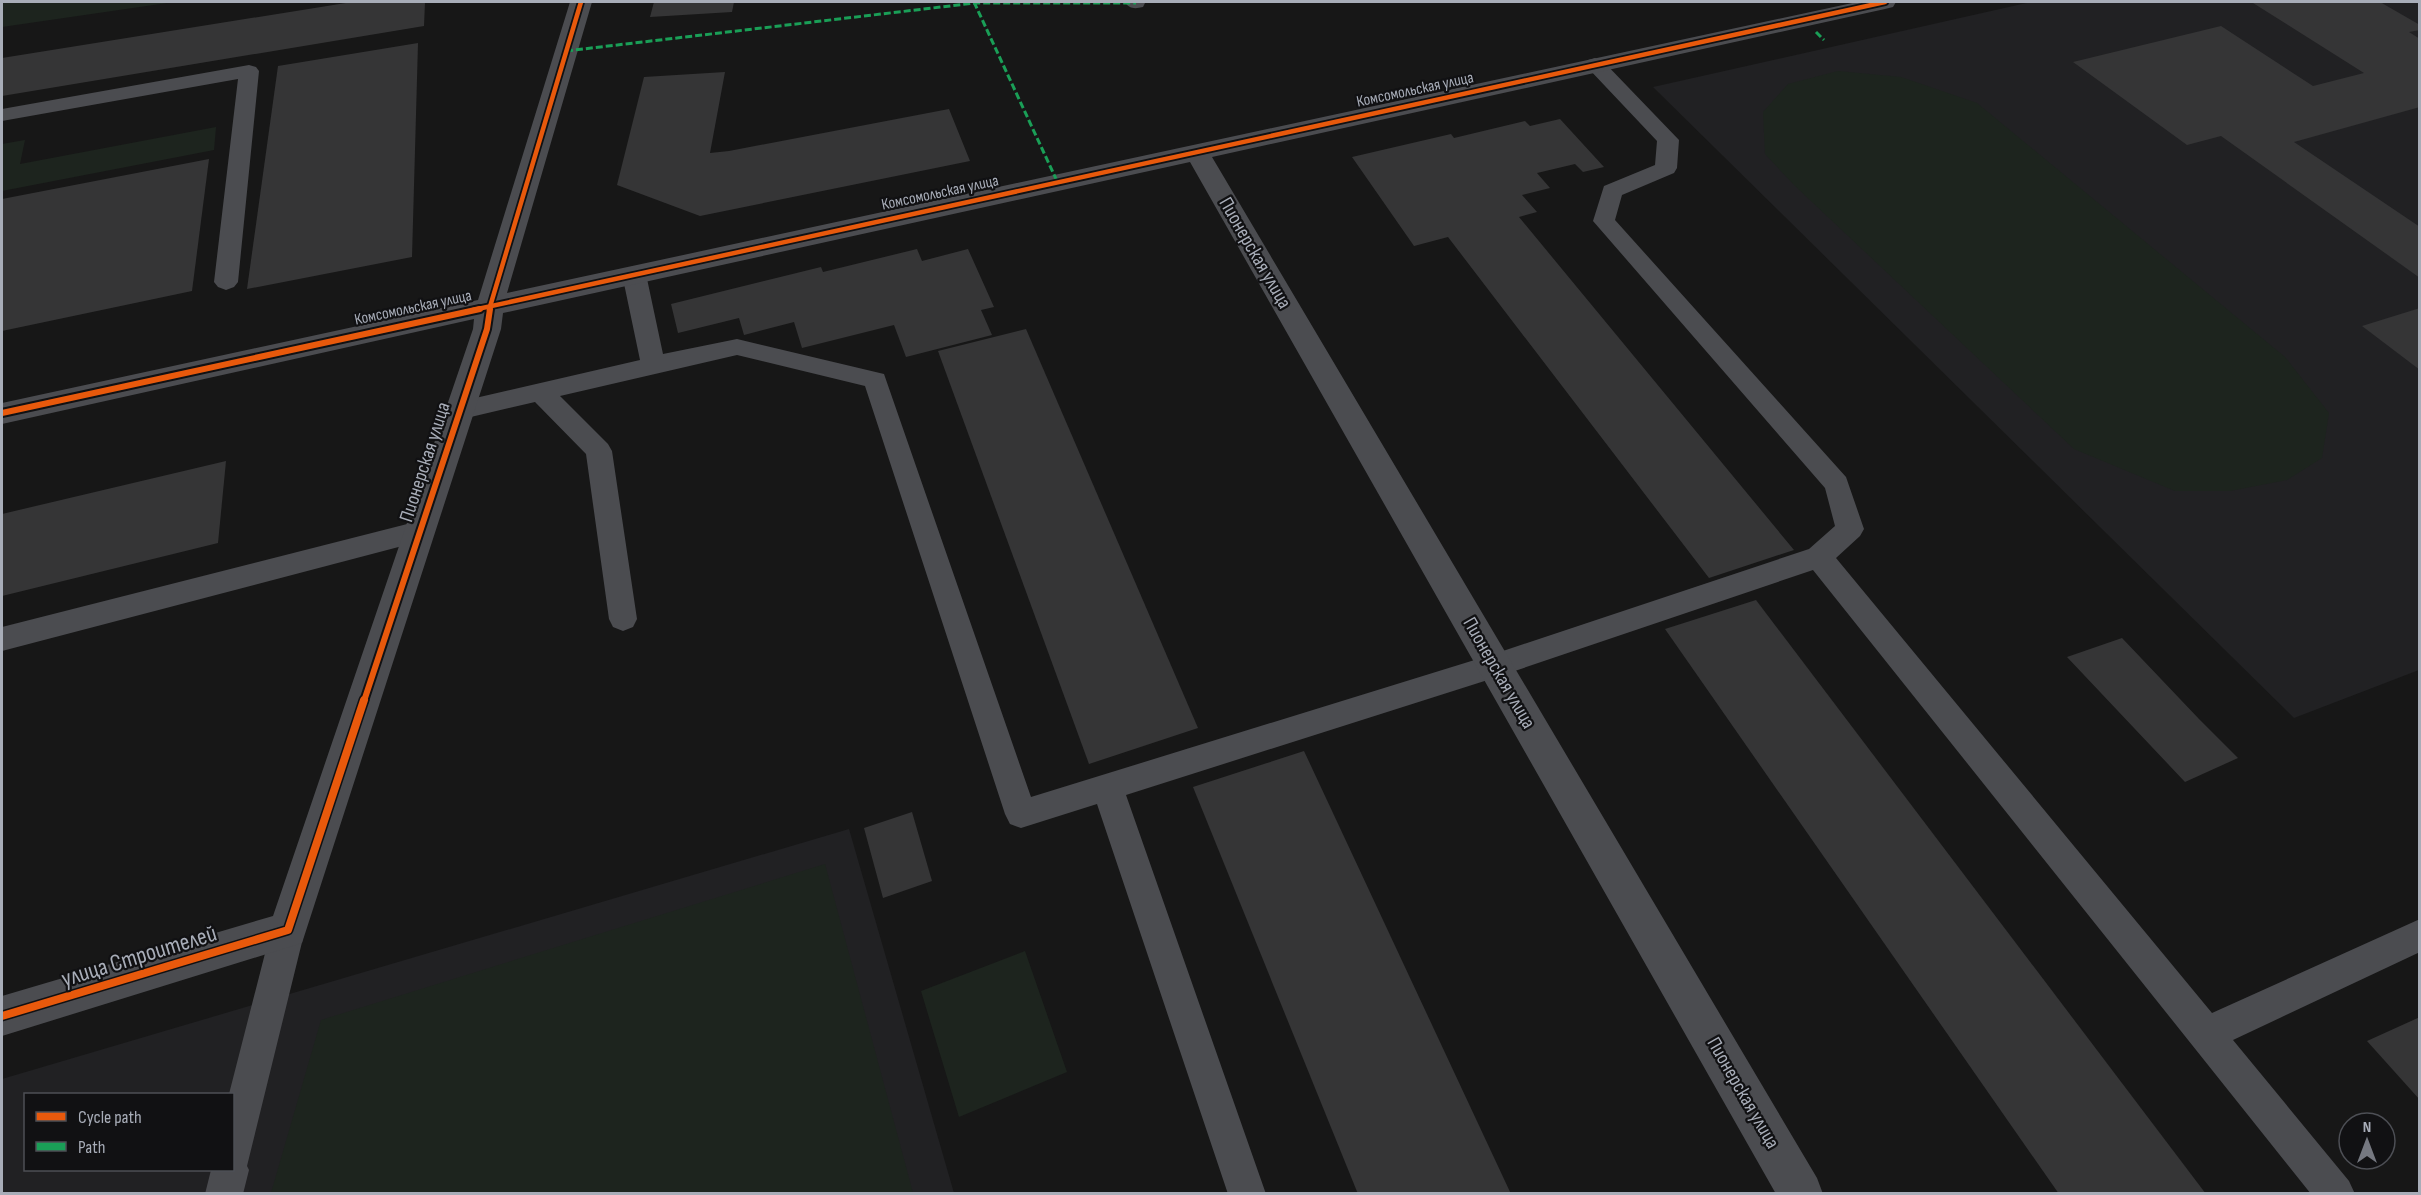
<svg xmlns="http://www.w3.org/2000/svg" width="2421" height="1195" viewBox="0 0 2421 1195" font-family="'Sofia Sans Condensed',sans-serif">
  <rect width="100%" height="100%" fill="#171717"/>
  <!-- built -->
  <g fill="#212123" fill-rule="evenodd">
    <polygon points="2031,2 2419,2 2419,670 2294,718 1653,87"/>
    <path d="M849 829 954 1193 2 1194V1079ZM26 1094H232V1170H26Z"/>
  </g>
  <!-- green -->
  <g fill="#1d241e">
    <polygon points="2,2 174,2 2,27"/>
    <polygon points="1838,71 1901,77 1977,103 2285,357 2329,413 2322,458 2287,480 2230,491 2175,491 2074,449 1794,185 1765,154 1763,112 1788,84"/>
    <polygon points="216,127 214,150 2,191 2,144 25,140 20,164"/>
    <polygon points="825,864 913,1193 271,1193 321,1020"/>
    <polygon points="1025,951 1067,1072 959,1117 921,991"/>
  </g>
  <!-- building -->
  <g fill="#353536">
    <polygon points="352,2 425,2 424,26 2,96 2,58"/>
    <polygon points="654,2 734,2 732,12 650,17"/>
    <polygon points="2259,2 2380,2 2420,25 2420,30 2409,32 2420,39 2420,107 2294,142 2420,227 2420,278 2221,136 2187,145 2073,62 2221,26 2313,86 2364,73 2253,3"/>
    <polygon points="418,43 412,257 247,289 278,66"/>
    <polygon points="725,72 710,153 729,151 949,109 970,161 700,216 617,185 644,77"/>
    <polygon points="1560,119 1604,167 1583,172 1575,164 1537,173 1550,188 1522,195 1537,212 1519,217 1794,550 1709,578 1448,237 1414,246 1352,157 1451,134 1454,138 1525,121 1530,126"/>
    <polygon points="209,159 192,291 2,331 2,199"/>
    <polygon points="917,249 922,261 968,249 994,307 981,310 992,335 906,357 894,325 802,348 794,322 744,335 739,318 678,333 671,304 821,267 823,272"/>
    <polygon points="2420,308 2420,370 2362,326"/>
    <polygon points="1026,329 1198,728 1089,764 938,351"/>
    <polygon points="226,461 218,543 2,596 2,514"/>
    <polygon points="1756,600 2206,1194 2059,1194 1665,629"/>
    <polygon points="2122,638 2199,719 2238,758 2185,782 2067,657"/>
    <polygon points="1304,751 1511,1194 1358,1194 1193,787"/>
    <polygon points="912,812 932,881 883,898 864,828"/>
    <polygon points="2420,1017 2420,1100 2367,1041"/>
  </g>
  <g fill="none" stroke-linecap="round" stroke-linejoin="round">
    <!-- lane -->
    <g fill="#4b4c50" fill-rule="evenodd">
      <path d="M1125 2H1144L1145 3 1143 7C1135 9 1129 9 1125 2Z"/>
      <polygon points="1595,58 1602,60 1679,140 1677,168 1674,173 1622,195 1615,220 1846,477 1864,529 1860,536 1836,558 2212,1013 2420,919 2420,952 2233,1040 2349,1181 2355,1194 2311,1194 1813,570 1494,678 1126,795 1266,1194 1228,1194 1097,804 1021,828 1010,824 1005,814 865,386 737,355 560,396 608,444 612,451 637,619 633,627 623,631 613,627 609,619 586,454 535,402 458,420 449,417 445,411 449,405 458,402 640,360 622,274 626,269 634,266 642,269 646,274 663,354 737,339 884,374 1031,797 1494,654 1809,549 1835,526 1825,488 1593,221 1604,186 1655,165 1657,141 1588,68 1585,64 1588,60"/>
      <polygon points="249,65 256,67 259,71 238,282 234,287 226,290 218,287 214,282 238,79 2,121 2,109"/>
      <polygon points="419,521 429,525 433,532 429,539 2,651 2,627"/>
      <polygon points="288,914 300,919 305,930 247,1166 249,1170 243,1194 205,1194 211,1170 232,1170 232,1094 229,1094 271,930 276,919"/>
    </g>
    <!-- street -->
    <polygon fill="#4b4c50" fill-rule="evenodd" points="570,2 592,2 507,293 1857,2 1896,2 1893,7 1885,9 1212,157 1817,1178 1823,1194 1776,1194 1190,162 503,313 501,329 302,943 2,1036 2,996 273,916 473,329 474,319 2,424 2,403 478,300"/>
    <!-- quiet -->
    <g stroke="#1a9f57" stroke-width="3" stroke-dasharray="7 3" stroke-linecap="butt">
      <polyline points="974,2 1057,181"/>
      <polyline points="1816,32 1824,40"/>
      <polyline points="566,51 975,3 1136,3"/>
    </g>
    <!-- cycleway-far2 casing -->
    <g stroke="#111113" stroke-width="8">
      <g id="cycleway-far2">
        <polyline points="473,310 1885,2"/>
        <polyline points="489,310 581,2"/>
      </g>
    </g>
    <!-- cycleway-far1 casing -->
    <g stroke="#111113" stroke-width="10">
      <g id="cycleway-far1">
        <polyline points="2,413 480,309"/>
        <polyline points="364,701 487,329 490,309"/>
      </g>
    </g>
    <!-- cycleway casing -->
    <g stroke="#111113" stroke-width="11">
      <polyline id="cycleway" points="2,1016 288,930 364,700"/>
    </g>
    <!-- cycleway-far2 -->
    <use href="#cycleway-far2" stroke="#e8590c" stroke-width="4.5"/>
    <!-- cycleway-far1 -->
    <use href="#cycleway-far1" stroke="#e8590c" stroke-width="6"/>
    <!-- cycleway -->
    <use href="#cycleway" stroke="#e8590c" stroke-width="8"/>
  </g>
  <g text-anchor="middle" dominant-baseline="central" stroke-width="4.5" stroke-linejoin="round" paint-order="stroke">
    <!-- far-street labels -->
    <g font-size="16" fill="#a8adb8" stroke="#111113">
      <text transform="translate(1415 90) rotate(-12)">Комсомольская улица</text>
      <text transform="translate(940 193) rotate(-12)">Комсомольская улица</text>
      <text transform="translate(413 308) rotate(-12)">Комсомольская улица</text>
    </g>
    <!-- street labels -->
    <g font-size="20" fill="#a8adb8" stroke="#111113">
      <text transform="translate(1255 253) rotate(60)">Пионерская улица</text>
      <text transform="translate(425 462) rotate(-72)">Пионерская улица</text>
      <text transform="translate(1499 673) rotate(60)">Пионерская улица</text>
      <text transform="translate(1743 1093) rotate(60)">Пионерская улица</text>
    </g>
    <!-- near-street labels -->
    <g font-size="24" fill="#a8adb8" stroke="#111113">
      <text transform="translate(139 956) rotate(-17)">улица Строителей</text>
    </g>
  </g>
  <!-- border -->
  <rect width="2421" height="1195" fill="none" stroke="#a8adb8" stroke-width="6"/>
  <!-- legend -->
  <rect x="24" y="1093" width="210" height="78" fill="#111113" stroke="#4d4f55" stroke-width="1.5"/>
  <rect x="36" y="1112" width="30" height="9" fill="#e8590c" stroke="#4d4f55" stroke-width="1.5"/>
  <text x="78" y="1123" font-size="18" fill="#a8adb8">Cycle path</text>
  <rect x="36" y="1142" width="30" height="9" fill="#1a9f57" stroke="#4d4f55" stroke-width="1.5"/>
  <text x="78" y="1153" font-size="18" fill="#a8adb8">Path</text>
  <!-- north arrow -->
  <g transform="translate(2367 1141)"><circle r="28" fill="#111113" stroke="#4d4f55" stroke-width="1.5"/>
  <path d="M0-4.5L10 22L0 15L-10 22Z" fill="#757880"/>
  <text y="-9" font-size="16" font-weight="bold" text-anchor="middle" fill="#a8adb8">N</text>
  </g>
</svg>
